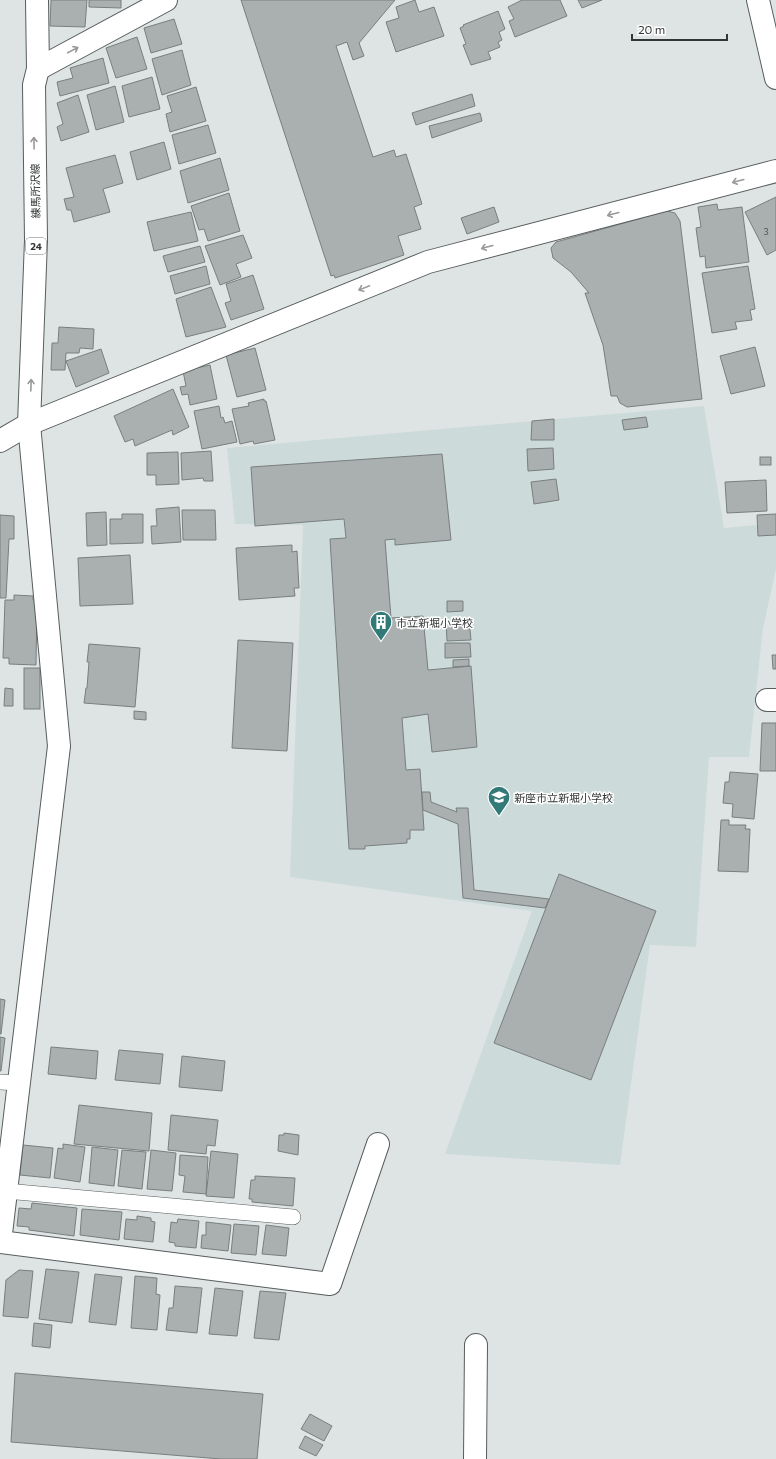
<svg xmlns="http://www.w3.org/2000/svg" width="776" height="1459" viewBox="0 0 776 1459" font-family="Commissioner,'Noto Sans JP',sans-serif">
  <rect width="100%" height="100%" fill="#dee4e4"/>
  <!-- built -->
  <polygon fill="#ccdbda" points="704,406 724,528 776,523 776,569 763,628 749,757 709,757 696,947 650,945 620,1165 445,1154 532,911 290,877 303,525 235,524 227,448"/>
  <!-- building -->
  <g fill="#aab0b0" stroke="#797e7e">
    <polygon points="51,0 87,0 85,27 50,26"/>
    <polygon points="89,0 121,0 121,8 89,7"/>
    <polygon points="241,0 395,0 359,43 364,56 353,60 347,42 336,46 373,157 394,150 396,157 406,154 422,204 414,207 421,229 398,236 404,255 335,278 334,275 331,276"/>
    <polygon points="415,0 419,12 434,7 444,36 396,52 386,22 399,18 396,7"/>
    <polygon points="522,0 560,0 567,16 515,37 509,21 514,19 508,7"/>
    <polygon points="578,0 602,0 582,8"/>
    <polygon points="498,11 505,29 499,32 502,40 498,42 500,47 488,52 491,59 471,65 463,45 466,44 460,28 464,26 463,25"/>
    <polygon points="174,19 182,44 151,53 144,28"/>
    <polygon points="137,37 147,69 116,78 106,48"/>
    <polygon points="182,50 191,85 162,95 152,59"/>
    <polygon points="103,58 109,83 60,96 57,82 73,78 70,68"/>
    <polygon points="152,77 160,109 129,117 122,86"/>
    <polygon points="115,86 124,122 96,130 87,95"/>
    <polygon points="196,87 206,121 170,132 166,114 172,112 167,96"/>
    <polygon points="472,94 475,106 416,125 412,113"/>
    <polygon points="78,95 89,132 61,141 57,127 63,124 57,103"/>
    <polygon points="480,113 482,121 432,138 429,126"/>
    <polygon points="208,125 216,153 179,164 172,135"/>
    <polygon points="164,142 171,169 137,180 130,152"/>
    <polygon points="115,155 123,183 103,189 110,212 74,222 71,210 67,210 64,199 74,197 66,168"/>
    <polygon points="220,158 229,190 188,203 180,171"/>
    <polygon points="229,193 240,231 208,241 204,229 199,230 191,206"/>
    <polygon points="776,197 776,250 767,255 745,212"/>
    <polygon points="717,204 718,210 742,207 749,262 706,268 705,256 700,257 696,228 701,227 698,207"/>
    <polygon points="494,207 499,222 467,234 461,218"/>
    <polygon points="667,211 675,213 680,221 702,399 627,407 620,403 617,396 611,396 603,345 585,293 589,293 571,272 553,258 551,248 556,242"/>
    <polygon points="191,212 198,241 154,251 147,222"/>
    <polygon points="243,235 252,258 236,264 241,277 220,285 205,246"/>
    <polygon points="200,246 205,262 168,272 163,256"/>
    <polygon points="206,266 210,284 175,294 170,276"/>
    <polygon points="748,266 755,309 750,310 752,320 735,322 737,329 712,333 702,273"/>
    <polygon points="253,275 264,309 231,320 225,303 231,301 226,284"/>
    <polygon points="211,287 226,327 186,337 176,299"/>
    <polygon points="59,327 94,329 93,349 80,348 79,353 66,353 65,370 51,370 52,343 58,343"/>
    <polygon points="755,347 765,386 731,394 720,356"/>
    <polygon points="255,348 266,390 237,397 226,355"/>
    <polygon points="101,349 109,373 76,387 66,361"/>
    <polygon points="210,365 217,399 190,405 188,394 182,395 180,387 186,386 183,371"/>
    <polygon points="173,389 189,427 173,435 172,430 135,446 133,439 125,442 114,416"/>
    <polygon points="264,399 264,401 266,401 275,440 254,444 253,441 240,444 232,409 249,406 248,403"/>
    <polygon points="219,406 221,418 223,417 225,423 232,421 237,442 202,449 194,411"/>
    <polygon points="646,417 648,427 624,430 622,420"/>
    <polygon points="554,419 554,440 531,440 532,421"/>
    <polygon points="553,448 554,469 528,471 527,449"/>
    <polygon points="211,451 213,481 204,481 203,478 182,480 181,453"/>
    <polygon points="178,452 179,484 156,485 156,475 147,475 147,453"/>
    <polygon points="442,454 451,540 395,545 395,539 385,540 391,618 423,616 428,670 471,666 477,747 432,752 428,714 402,718 406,770 420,769 424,830 410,830 410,839 407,839 407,843 365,846 365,849 349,849 330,539 346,538 344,519 255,526 251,467"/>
    <rect x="760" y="457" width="11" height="8"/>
    <polygon points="556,479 559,500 534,504 531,482"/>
    <polygon points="766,480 767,511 727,513 725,482"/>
    <polygon points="179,507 181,542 152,544 151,526 157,526 156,509"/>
    <polygon points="182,510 215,510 216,540 183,540"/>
    <polygon points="106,512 107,545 87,546 86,513"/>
    <polygon points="122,514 143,514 143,543 110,544 110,519 122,519"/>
    <polygon points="776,514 776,535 758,536 757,515"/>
    <polygon points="0,515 14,516 14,539 9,539 6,598 0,598"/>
    <polygon points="292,545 292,552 297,551 299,588 294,588 295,596 239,600 236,548"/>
    <polygon points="130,555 133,604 80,606 78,558"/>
    <polygon points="14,595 33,596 33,600 37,600 36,665 9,664 9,658 3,658 5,600 14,600"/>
    <polygon points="447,601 463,601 463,611 447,612"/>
    <polygon points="469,620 471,640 447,641 446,621"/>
    <polygon points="238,640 293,643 287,751 232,748"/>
    <polygon points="445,643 470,643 471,657 445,658"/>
    <polygon points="89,644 140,648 135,707 84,703 86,688 87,688 89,662 87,662"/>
    <polygon points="772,655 776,655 776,669 773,669"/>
    <polygon points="469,659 469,666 453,667 453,660"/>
    <rect x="24" y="668" width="16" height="41"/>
    <polygon points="5,688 13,689 13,706 4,706"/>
    <polygon points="134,711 146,712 146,720 134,719"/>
    <polygon points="762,723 776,723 776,771 760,771"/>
    <polygon points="730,772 758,774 754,819 732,817 733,804 723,803 725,782 729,782"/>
    <polygon points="422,792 430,792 431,802 457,812 456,808 468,808 474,890 549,899 545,908 463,898 458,824 423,810"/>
    <polygon points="721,820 729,820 729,825 746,825 745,829 750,829 748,872 718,871"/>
    <polygon points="559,874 656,911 591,1080 494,1043"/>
    <polygon points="0,999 5,1000 1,1034 0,1034"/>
    <polygon points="0,1037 5,1038 1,1071 0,1071"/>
    <polygon points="51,1047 98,1051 96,1079 48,1074"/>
    <polygon points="119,1050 163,1054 160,1084 115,1080"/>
    <polygon points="182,1056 225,1061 222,1091 179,1087"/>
    <polygon points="79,1105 152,1113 149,1151 74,1144"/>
    <polygon points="171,1115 218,1120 215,1146 207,1145 206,1154 168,1150"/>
    <polygon points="284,1133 299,1135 298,1155 278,1151 279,1135 284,1135"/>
    <polygon points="63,1144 85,1147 80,1182 54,1178 58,1148 63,1149"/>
    <polygon points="23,1145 53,1148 50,1178 20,1175"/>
    <polygon points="92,1147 118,1150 114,1186 89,1183"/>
    <polygon points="122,1150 146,1152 142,1189 118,1186"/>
    <polygon points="151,1150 176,1153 172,1191 147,1189"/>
    <polygon points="211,1151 238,1154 234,1198 206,1196"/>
    <polygon points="180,1155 208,1157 206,1194 183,1192 185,1176 179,1175"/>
    <polygon points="255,1176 295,1178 293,1206 252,1202 252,1199 249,1199 251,1180 255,1180"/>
    <polygon points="32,1203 77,1208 74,1236 29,1230 29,1227 17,1226 19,1208 31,1209"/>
    <polygon points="82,1209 122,1212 119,1240 80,1235"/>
    <polygon points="137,1216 151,1218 151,1221 155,1222 153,1242 124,1239 126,1219 137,1220"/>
    <polygon points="178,1219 199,1221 196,1248 175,1246 175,1243 169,1242 171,1222 177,1223"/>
    <polygon points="206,1222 231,1225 228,1251 201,1248 202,1235 206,1235"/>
    <polygon points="234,1224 259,1226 256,1255 231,1253"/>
    <polygon points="266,1225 289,1228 286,1256 262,1254"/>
    <polygon points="46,1269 79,1272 72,1323 39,1319"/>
    <polygon points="19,1270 33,1271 28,1318 3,1316 6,1280"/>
    <polygon points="95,1274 122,1277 116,1325 89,1322"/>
    <polygon points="135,1276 157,1278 156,1294 160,1295 157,1330 131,1328"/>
    <polygon points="175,1286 202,1288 197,1333 166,1330 169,1308 173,1308"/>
    <polygon points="215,1288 243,1291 237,1336 209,1334"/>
    <polygon points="260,1291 286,1293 279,1340 254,1338"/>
    <polygon points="34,1323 52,1325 50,1348 32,1346"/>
    <polygon points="15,1373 263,1394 257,1459 221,1459 11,1442"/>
    <polygon points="310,1414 332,1426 324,1441 301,1429"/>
    <polygon points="305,1436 323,1445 316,1456 299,1448"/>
  </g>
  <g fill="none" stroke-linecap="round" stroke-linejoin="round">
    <!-- service casing -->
    <g stroke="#575c5c" stroke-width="16">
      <g id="service">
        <polyline points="0,1082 19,1083"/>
        <polyline points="6,1191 293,1217"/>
      </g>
    </g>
    <!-- minor casing -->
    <g stroke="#575c5c" stroke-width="24">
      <g id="minor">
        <polyline points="37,0 38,69"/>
        <polyline points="758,0 776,78"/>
        <polyline points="767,700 776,700"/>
        <polyline points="0,1242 59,746 29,424 428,262 776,171"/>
        <polyline points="0,1242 330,1284 378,1144"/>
        <polyline points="475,1459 476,1345"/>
      </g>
    </g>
    <!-- primary casing -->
    <g stroke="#575c5c" stroke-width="24">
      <polyline id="primary" points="0,441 29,424 36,240 34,85 38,69 166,0"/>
    </g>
    <!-- service -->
    <use href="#service" stroke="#fff" stroke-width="15"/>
    <!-- minor -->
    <use href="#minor" stroke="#fff" stroke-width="22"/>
    <!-- primary -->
    <use href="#primary" stroke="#fff" stroke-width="22"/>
  </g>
  <!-- one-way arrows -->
  <defs><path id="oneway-shaft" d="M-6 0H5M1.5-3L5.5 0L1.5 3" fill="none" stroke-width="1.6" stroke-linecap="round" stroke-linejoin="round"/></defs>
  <g stroke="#9a9a9a">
    <use href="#oneway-shaft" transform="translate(73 50) rotate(-28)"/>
    <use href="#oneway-shaft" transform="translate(34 143) rotate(-91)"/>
    <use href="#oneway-shaft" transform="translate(738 181) rotate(165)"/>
    <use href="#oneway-shaft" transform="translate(613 214) rotate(165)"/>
    <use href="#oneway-shaft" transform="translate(487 247) rotate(165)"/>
    <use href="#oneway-shaft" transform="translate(364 288) rotate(158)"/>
    <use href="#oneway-shaft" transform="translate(31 385) rotate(-88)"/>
  </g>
  <!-- icons -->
  <defs>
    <g id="building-pin" transform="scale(1.15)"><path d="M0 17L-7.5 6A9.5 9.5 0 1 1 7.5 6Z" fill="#317a78" stroke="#fff"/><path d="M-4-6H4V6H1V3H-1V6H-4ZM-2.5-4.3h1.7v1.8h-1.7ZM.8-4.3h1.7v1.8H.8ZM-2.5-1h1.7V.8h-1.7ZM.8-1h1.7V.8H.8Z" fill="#fff"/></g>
    <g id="school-pin" transform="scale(1.15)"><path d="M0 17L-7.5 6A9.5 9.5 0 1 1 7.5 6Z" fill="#317a78" stroke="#fff"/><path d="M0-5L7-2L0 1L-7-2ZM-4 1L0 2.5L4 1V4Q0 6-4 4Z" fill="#fff"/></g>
  </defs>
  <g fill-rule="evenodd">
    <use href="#building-pin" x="381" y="622"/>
    <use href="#school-pin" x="499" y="797"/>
  </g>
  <g text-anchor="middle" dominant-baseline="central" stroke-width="3" stroke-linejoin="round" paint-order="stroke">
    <!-- number labels -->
    <g font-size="9" fill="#525454">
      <text x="766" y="231">3</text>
    </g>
    <!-- shield labels -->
    <rect fill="#fff" stroke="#717272" stroke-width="1" x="26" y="238" width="20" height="16" rx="3"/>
    <g font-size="10" font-weight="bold" fill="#343636">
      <text x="36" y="246">24</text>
    </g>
    <!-- street labels -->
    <g font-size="11" fill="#343636" stroke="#fff">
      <text transform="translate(35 191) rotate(-91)">練馬所沢線</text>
    </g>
    <!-- poi labels -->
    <g font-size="11" fill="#343636" stroke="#fff" text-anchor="start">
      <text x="396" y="622">市立新堀小学校</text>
      <text x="514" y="797">新座市立新堀小学校</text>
    </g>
  </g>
  <!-- scale -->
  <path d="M632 34v6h95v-6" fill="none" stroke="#343636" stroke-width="2"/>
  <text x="638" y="34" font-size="12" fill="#343636" stroke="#ffffff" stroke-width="3" paint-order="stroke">20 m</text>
</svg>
